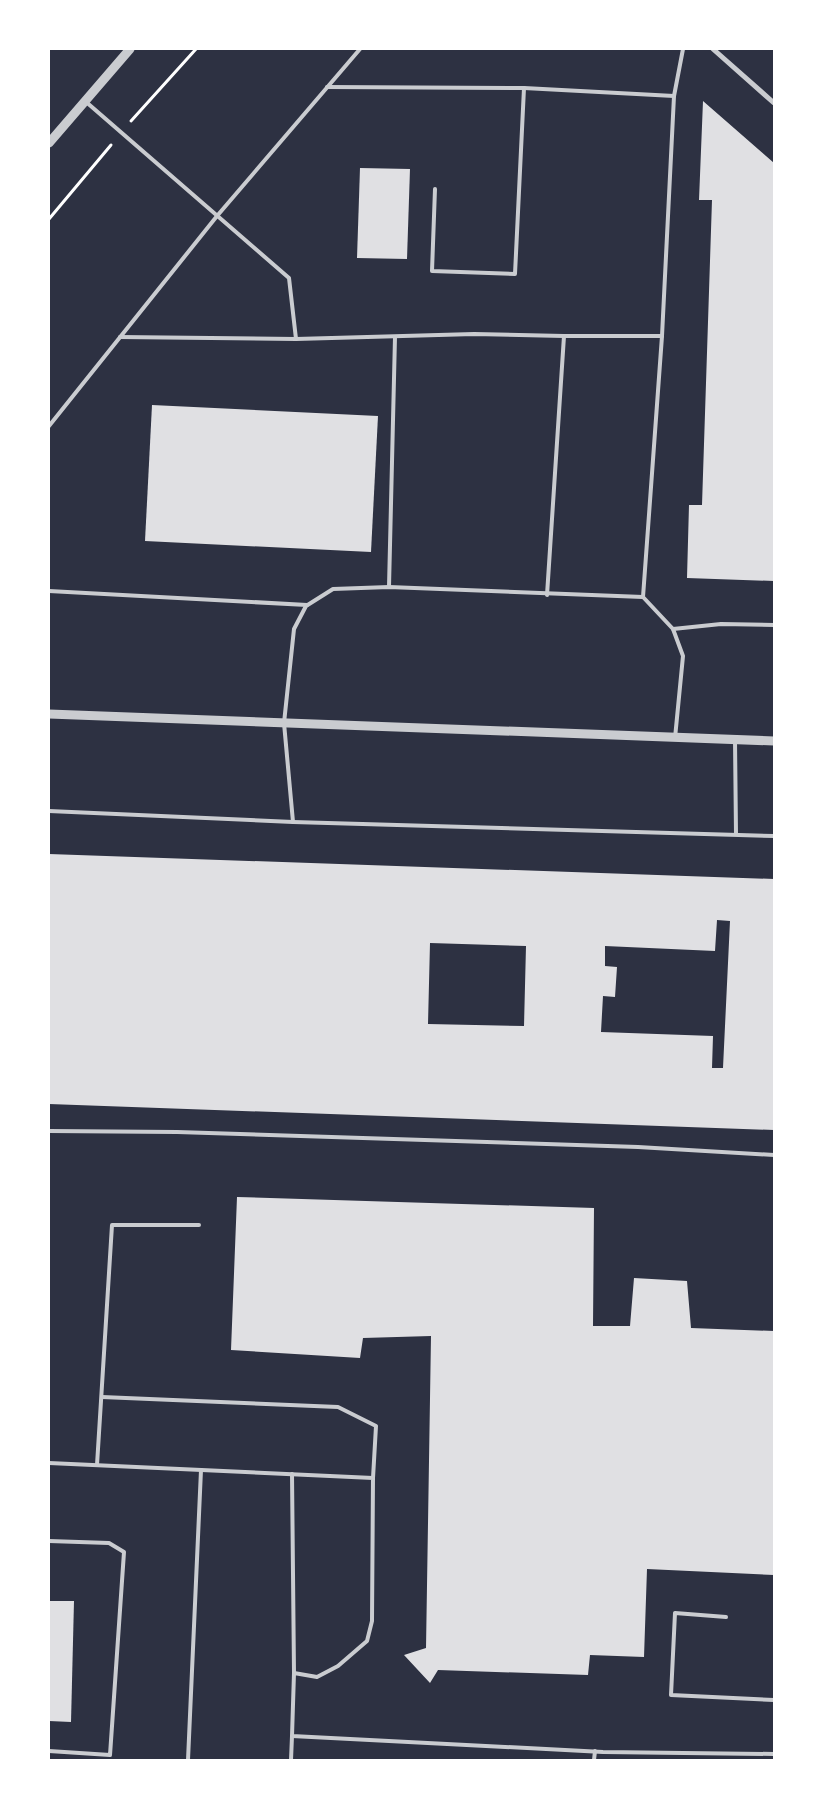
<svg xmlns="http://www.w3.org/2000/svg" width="823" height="1809" viewBox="0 0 823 1809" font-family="'PT Sans',sans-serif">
  <rect width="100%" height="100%" fill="#2d3142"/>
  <!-- building -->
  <g fill="#e0e0e3" fill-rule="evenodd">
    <polygon points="703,101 774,163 774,581 687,578 689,505 702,505 712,200 699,200"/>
    <polygon points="360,168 410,169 407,259 357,258"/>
    <polygon points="152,405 378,416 371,552 145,541"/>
    <path d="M49 854 774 879V1130L49 1104ZM717 920 730 921 723 1068H712L713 1036 601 1032 603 996 615 997 617 967 605 966V946L715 951ZM430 943 526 946 524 1026 428 1024Z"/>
    <polygon points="237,1197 594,1208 593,1326 630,1326 634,1278 687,1281 691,1328 774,1331 774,1575 647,1569 644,1657 590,1655 588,1675 438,1670 430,1683 404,1655 426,1648 431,1336 363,1338 360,1358 231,1350"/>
    <polygon points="49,1601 74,1601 71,1722 49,1721"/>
  </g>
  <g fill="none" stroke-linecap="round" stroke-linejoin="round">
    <!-- path -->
    <g stroke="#fff" stroke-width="3">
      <polyline points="131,121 196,49"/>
      <polyline points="49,219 111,145"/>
    </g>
    <!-- service -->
    <g stroke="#caccd0" stroke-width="4">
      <polyline points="327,87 524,88 674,96"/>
      <polyline points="85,101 289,278 296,339 474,334 564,336 662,336"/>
      <polyline points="435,189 432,271 515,274 524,88"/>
      <polyline points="120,337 296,339"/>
      <polyline points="49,426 217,216 360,49"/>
      <polyline points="389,587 395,337"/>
      <polyline points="49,591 307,605"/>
      <polyline points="547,595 564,336"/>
      <polyline points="673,629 721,624 774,625"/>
      <polyline points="675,738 683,656 673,629 643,597 662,336 674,96 683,49"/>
      <polyline points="735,740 736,834"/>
      <polyline points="49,811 293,822 774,836"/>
      <polyline points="293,822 284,723 294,629 306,606 333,589 389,587 643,597"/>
      <polyline points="49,1131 177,1132 638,1147 774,1155"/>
      <polyline points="102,1397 338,1407 376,1426 373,1478"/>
      <polyline points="49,1463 373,1478 372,1621 367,1641 338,1666 317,1677 294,1673 292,1736 603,1752 774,1754"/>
      <polyline points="97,1465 112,1225 199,1225"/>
      <polyline points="292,1474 294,1673"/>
      <polyline points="49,1541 109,1543 124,1552 110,1755 49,1751"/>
      <polyline points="726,1617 675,1613 671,1695 774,1700"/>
      <polyline points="188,1760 201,1470"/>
      <polyline points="291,1760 292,1736"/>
      <polyline points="594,1760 595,1751"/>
    </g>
    <!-- minor -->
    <polyline stroke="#caccd0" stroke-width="5" points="713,49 774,103"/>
    <!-- tertiary -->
    <g stroke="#caccd0" stroke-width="9">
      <polyline points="49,143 130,49"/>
      <polyline points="49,714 774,741"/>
    </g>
  </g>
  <!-- border -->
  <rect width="823" height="1809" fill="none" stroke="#ffffff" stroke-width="100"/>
</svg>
